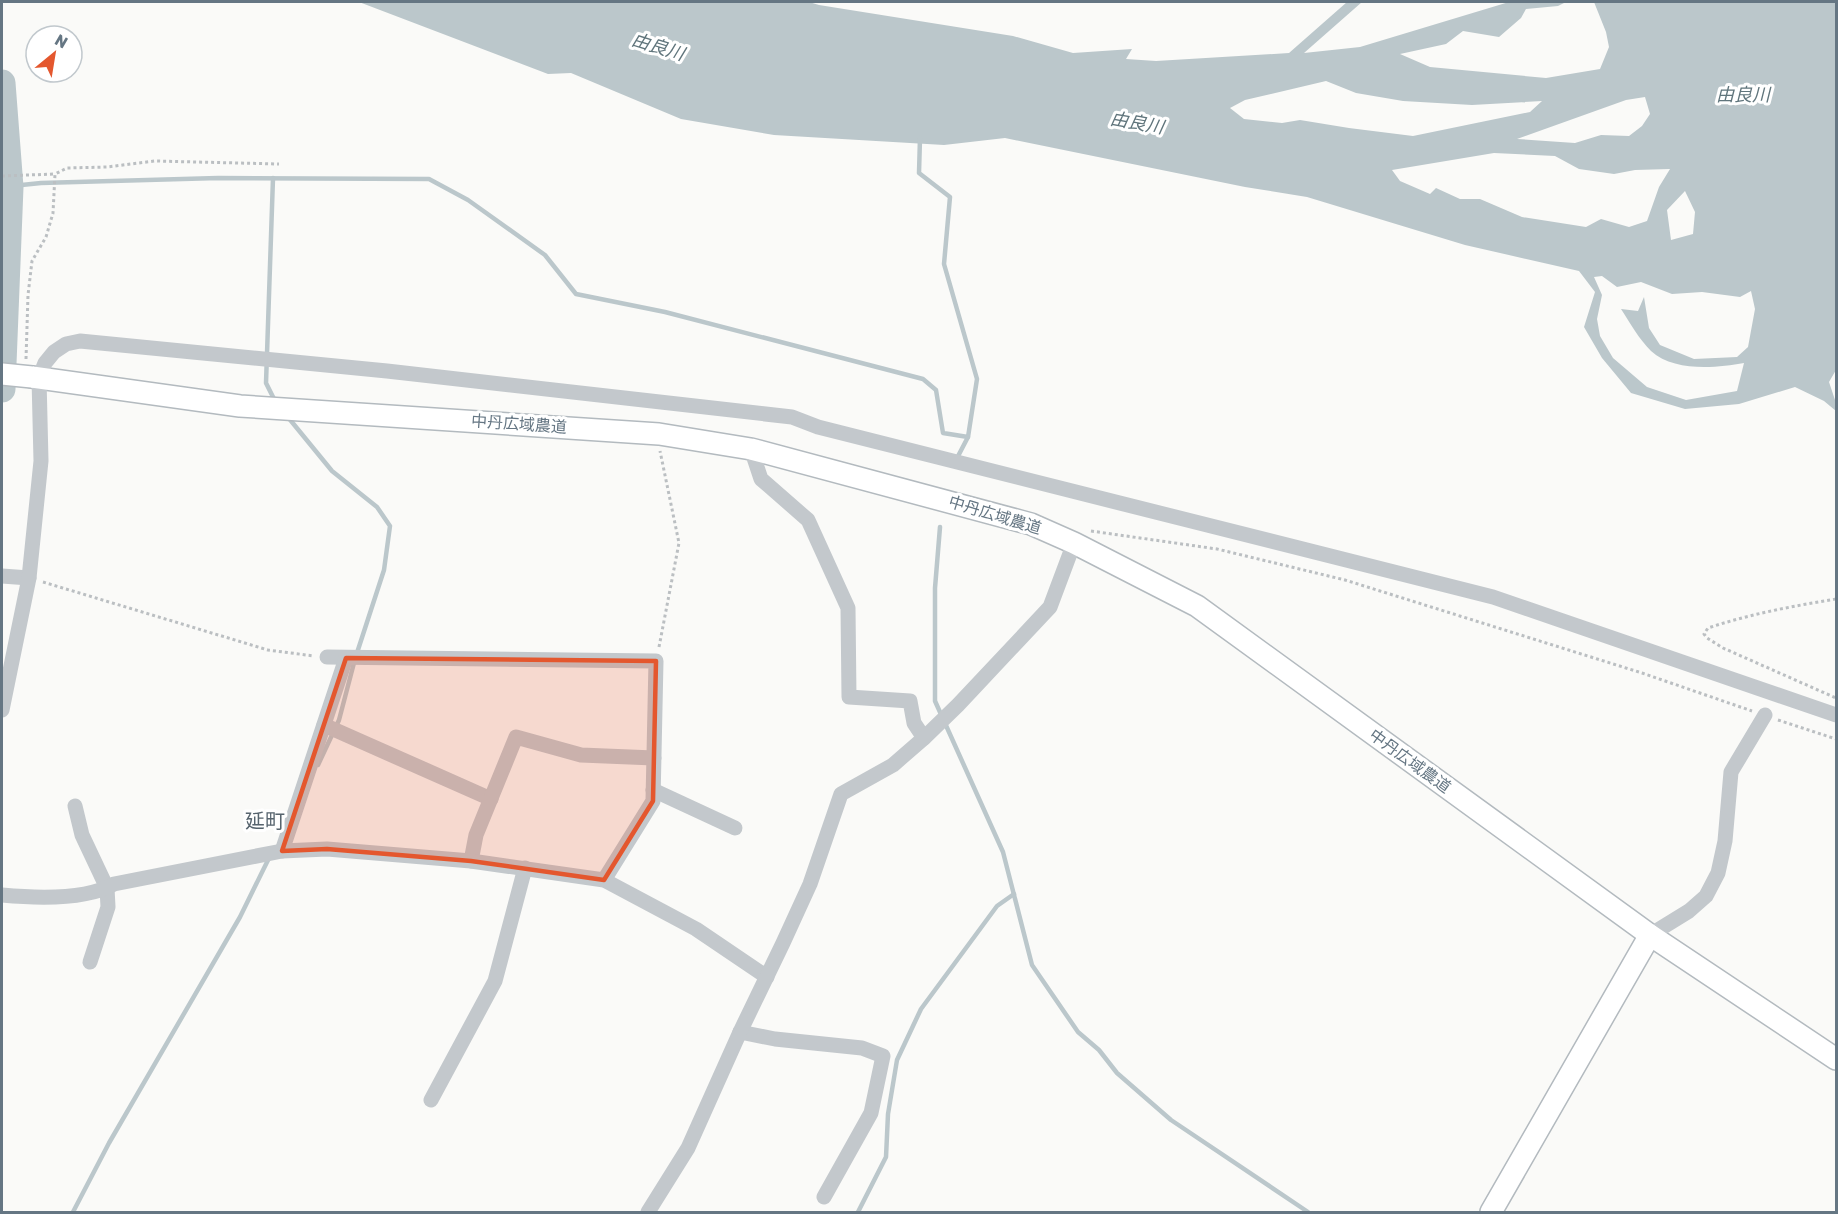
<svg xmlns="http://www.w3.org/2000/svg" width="1838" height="1214" viewBox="0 0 1838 1214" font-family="Rubik,'Noto Sans JP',sans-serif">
  <rect width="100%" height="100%" fill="#fafaf8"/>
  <!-- water -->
  <path fill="#bbc7cb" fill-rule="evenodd" d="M359 2H809L819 5 1013 36 1073 53 1132 49 1126 59 1156 61 1289 53 1347 2H1362L1304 53 1360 47 1509 2H1566L1558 6 1526 9 1521 18 1499 37 1463 31 1446 44 1400 54 1430 67 1546 78 1600 69 1609 47 1606 32 1594 2H1836V370L1829 382 1836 403V411L1824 401 1795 387 1739 404 1685 409 1631 393 1602 358 1584 327 1595 292 1579 271 1465 245 1307 197 1245 187 1005 138 944 145 774 135 681 119 571 73 548 74ZM1326 81 1356 93 1403 101 1472 105 1542 101 1530 112 1413 136 1349 128 1300 120 1282 123 1244 119 1230 108 1245 100ZM1645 97 1650 114 1642 126 1629 136 1601 135 1575 143 1517 139 1626 100ZM1494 153 1555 156 1579 169 1614 174 1635 170 1670 169 1659 187 1647 221 1629 227 1601 219 1586 227 1522 217 1480 199H1460L1436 188 1430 194 1400 181 1392 170ZM1685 191 1695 212 1693 234 1671 240 1667 210ZM1602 276 1617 287 1641 282 1672 294 1702 292 1740 297 1751 291 1755 309 1748 347 1737 357 1694 359 1660 345 1649 328 1644 297 1638 311 1621 309C1630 323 1639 339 1651 351 1674 372 1716 368 1744 363L1737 391 1686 400 1647 387 1613 358 1600 336 1597 319 1602 295 1594 277Z"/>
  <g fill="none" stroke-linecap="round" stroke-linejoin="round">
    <!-- stream -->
    <g stroke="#bbc7cb" stroke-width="4.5">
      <polyline points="920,138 919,173 950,197 944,264 977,379 968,437 956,460"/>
      <polyline points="273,178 266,383 276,403"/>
      <polyline points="2,187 41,183 218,178 429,179 468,200 545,255 576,294 665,312 923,379 936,390 943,433 968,437"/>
      <polyline points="287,416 332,471 377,507 390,526 384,570 355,659 339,720 318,765"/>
      <polyline points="940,527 935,588 935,701 1003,852 1032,965 1078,1032 1099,1050 1117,1073 1171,1120 1308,1212"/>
      <polyline points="73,1212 109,1143 240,917 269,858"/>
      <polyline points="858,1212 886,1157 888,1114 897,1060 921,1009 997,906 1014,894"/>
    </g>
    <!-- river -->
    <polyline stroke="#bbc7cb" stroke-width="27" points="2,83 10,187 2,389"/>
    <!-- secondary casing -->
    <g stroke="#b3babf" stroke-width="24">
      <g id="secondary">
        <polyline points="32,377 240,406 659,434 751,449 1031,524 1074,543 1197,606 1650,935 1836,1059"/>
        <polyline points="1491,1212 1650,935"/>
      </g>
    </g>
    <!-- path -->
    <g stroke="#bbbfc2" stroke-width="3" stroke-dasharray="3 3" stroke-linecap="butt">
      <polyline points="2,176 55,174"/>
      <polyline points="26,359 28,295 32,261 46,237 53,213 55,174 67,168 107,167 155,161 279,164"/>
      <polyline points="1091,531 1217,549 1345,580 1642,673 1752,711"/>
      <polyline points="43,582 268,650 314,656"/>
      <path d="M1836 599C1793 606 1750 614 1708 628L1704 634 1707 638 1723 648 1836 698"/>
      <polyline points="659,647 679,543 660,451"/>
      <polyline points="1778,720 1836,739"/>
    </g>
    <!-- street -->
    <g stroke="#c3c8cc" stroke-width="15">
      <polyline points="751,449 761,479 808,520 848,608 849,697 910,701 914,723 924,738"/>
      <polyline points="2,576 29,578"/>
      <polyline points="327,657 656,661 653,801 604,880"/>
      <polyline points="2,710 29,578 41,461 39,378 45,363 54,352 66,344 80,341 387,371 792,417 818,427 1493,597 1836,715"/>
      <polyline points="324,725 491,799"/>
      <polyline points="653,790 735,828"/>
      <polyline points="75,806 82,835 107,888 108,907 90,962"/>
      <polyline points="282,851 346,658"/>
      <polyline points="471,861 476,835 516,737 581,755 654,758"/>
      <path d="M2 895C34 898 86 900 114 884L282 851 327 849 471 861 604 880 696 929 767 977"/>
      <polyline points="1650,935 1689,911 1706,896 1718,873 1725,841 1731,772 1765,715"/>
      <polyline points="740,1032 775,1039 862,1048 883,1056 871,1113 824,1197"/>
      <polyline points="431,1100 495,981 525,868"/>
      <polyline points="648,1212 688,1148 740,1032 783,943 810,884 841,794 893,765 924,738 958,705 1050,607 1074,543"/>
    </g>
    <!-- secondary -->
    <use href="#secondary" stroke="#fff" stroke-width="21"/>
    <!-- secondary-bridge casing -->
    <g stroke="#b3babf" stroke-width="24" stroke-linecap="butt">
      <polyline id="secondary-bridge" points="2,374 32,377"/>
    </g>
    <!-- secondary-bridge -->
    <use href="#secondary-bridge" stroke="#fff" stroke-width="21"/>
  </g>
  <!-- marked area -->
  <path fill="#e4572e" fill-opacity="0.2" stroke="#e4572e" stroke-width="4.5" stroke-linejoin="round" d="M346 658 656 661 653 801 604 880 471 861 327 849 282 851Z"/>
  <g text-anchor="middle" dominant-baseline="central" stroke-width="6" stroke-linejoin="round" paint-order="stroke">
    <!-- street labels -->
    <g font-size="16" fill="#657683" stroke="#fff">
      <text transform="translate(519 424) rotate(4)">中丹広域農道</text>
      <text transform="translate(995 515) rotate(17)">中丹広域農道</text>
      <text transform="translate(1410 761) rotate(36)">中丹広域農道</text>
    </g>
    <!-- water labels -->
    <g font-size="18" font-style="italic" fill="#60757c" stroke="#fff">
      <text transform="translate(658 47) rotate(17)">由良川</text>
      <text x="1743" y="95">由良川</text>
      <text transform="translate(1137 123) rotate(10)">由良川</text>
    </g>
    <!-- quarter labels -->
    <g font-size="20" fill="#57646e" stroke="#fff">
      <text x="265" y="821">延町</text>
    </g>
  </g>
  <!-- border -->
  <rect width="1838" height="1214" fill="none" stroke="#657683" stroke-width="6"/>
  <!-- north arrow -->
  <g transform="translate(54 54) rotate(30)"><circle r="28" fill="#ffffff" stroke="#c1c8cd" stroke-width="1.5"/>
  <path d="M0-4.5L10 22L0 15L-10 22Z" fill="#e4572e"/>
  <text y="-9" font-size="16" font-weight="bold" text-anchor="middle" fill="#657683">N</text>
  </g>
</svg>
